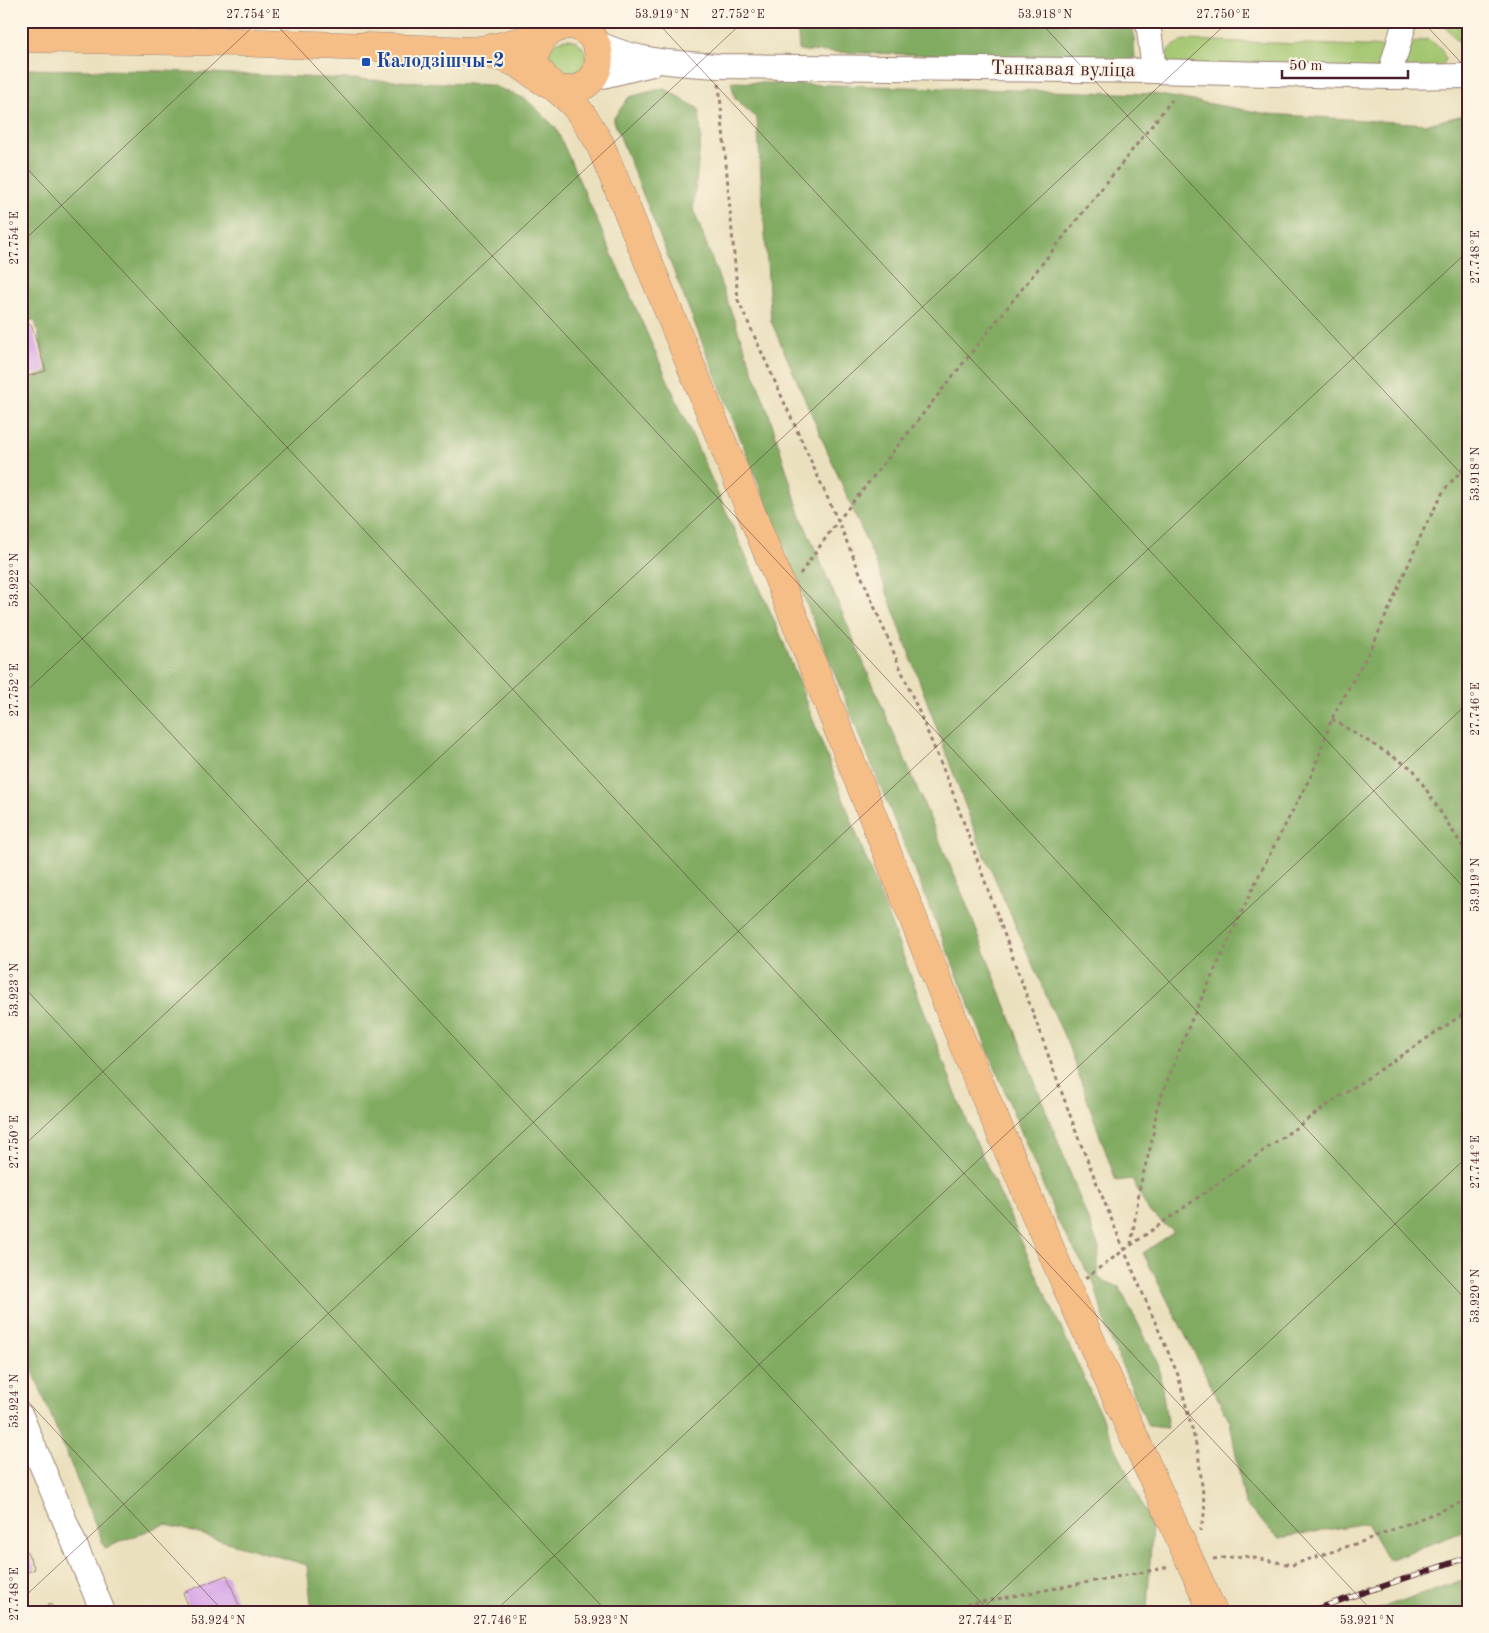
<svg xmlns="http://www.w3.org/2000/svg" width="1489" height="1633" viewBox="0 0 1489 1633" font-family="'Old Standard TT',serif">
  <rect width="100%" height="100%" fill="#fcf5e5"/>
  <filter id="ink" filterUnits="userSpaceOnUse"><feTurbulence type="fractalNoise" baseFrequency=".02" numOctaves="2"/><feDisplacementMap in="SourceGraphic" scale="10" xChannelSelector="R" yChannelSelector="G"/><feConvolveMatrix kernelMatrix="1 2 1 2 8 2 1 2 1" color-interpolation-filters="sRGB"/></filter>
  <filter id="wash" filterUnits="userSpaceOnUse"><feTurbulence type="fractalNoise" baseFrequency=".0096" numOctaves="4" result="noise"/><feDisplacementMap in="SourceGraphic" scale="20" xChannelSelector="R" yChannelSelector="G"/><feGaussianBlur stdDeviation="1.12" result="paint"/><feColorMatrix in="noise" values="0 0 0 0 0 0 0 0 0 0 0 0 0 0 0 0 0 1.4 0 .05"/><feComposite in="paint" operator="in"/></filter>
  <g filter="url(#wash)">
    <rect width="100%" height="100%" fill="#ebe0bd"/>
    <!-- green -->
    <g fill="#a3c670" stroke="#76724e">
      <polygon points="1340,21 1395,21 1392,27"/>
      <polygon points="1441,21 1468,21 1468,41 1459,43"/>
      <polygon points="1427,39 1440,47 1446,60 1440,68 1406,68 1406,54 1414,42"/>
      <circle cx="567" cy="58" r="19"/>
      <polygon points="1183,40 1393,47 1382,72 1167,63 1168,50"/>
    </g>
    <!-- forest -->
    <g fill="#82ab62" stroke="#666546">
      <polygon points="797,21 1004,21 1002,24 1133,21 1135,61 799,51"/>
      <polygon points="21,69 161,71 491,85 526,99 556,128 781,636 965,1118 1152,1527 1147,1612 312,1612 307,1565 165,1524 105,1548 21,1342 21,382 48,372 35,320 21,321"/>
      <polygon points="731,82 1154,94 1268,114 1427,124 1468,114 1468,1530 1388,1560 1367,1523 1279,1538 1245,1505 1230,1422 1143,1253 1174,1232 1149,1212 1132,1179 1116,1181 1068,1045 978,840 876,563 771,321 757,119 735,98"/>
      <polygon points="664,88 699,109 701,137 693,208 770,417 800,514 964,898 1099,1248 1098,1278 1119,1287 1158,1362 1168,1428 1148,1426 1108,1333 1094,1283 1058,1222 829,660 613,119 629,97"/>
      <polygon points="1468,1578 1468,1612 1369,1612"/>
    </g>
    <g id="blocks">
      <!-- building -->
      <g fill="#d5a5e8">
        <polygon points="31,324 46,371 21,378 21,327"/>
        <polygon points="21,1539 35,1569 21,1575"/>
        <polygon points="227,1575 241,1611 200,1612 199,1608 191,1611 183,1593"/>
        <polygon points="51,1604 54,1612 35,1612"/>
      </g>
    </g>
  </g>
  <g filter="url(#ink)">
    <use href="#blocks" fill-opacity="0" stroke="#9a8074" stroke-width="1"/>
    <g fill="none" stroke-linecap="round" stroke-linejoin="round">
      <!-- minor casing -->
      <g stroke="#9a8074" stroke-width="26">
        <g id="minor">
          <polyline points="1148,21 1154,71"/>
          <path d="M597 43C639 62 672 63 718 66L1154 71 1389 77 1468 76"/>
          <polyline points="1389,77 1405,21"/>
          <polyline points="594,78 652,64"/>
          <polyline points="21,1416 103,1612"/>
        </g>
      </g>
      <!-- major casing -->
      <g stroke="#9a8074" stroke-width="29">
        <g id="major">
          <path d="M546 34C516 67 554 83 574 105 585 117 592 130 600 144L785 595 967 1054 1068 1290 1213 1612"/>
          <path d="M21 38 237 42 474 51C497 47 522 42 544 34 553 31 559 25 569 25 609 28 609 89 568 90 548 90 532 70 514 62 502 56 487 54 474 51"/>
        </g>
      </g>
      <!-- path -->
      <g stroke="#9a8074" stroke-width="3" stroke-dasharray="4 4" stroke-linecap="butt">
        <polyline points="719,84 738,300 838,521 950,785 1078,1137 1124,1250 1178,1375 1198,1452 1205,1511 1200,1531"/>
        <polyline points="800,574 838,521 1172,100"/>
        <polyline points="1332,719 1413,769 1468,855"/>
        <polyline points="1131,1245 1140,1186 1152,1141 1157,1107 1191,1021 1260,873 1313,772 1332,718 1374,643 1423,531 1444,490 1468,463"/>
        <polyline points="1085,1278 1339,1097 1468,1011"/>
        <polyline points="1213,1559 1244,1556 1292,1565 1361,1542 1468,1500"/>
        <polyline points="927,1612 1170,1567"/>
      </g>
      <!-- minor -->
      <use href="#minor" stroke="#fff" stroke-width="24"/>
      <!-- major -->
      <use href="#major" stroke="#f6be87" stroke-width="28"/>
      <!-- rail casing -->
      <g stroke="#4a1f2b" stroke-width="5.5">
        <polyline id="rail" points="1307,1612 1468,1557"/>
      </g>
      <!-- rail -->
      <use href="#rail" stroke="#fcf5e5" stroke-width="4" stroke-dasharray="11" stroke-linecap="butt"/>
    </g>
  </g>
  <!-- ticks -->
  <path fill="none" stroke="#4a1f2b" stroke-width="1" stroke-opacity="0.45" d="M273 21 1468 1302M656 21 1468 892M1039 21 1468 481M1422 21 1468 70M21 162 1373 1612M21 243 259 21M21 573 990 1612M21 696 744 21M21 984 607 1612M21 1148 1229 21M21 1394 224 1612M21 1600 1468 251M494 1612 1468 703M979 1612 1468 1156M1464 1612 1468 1608"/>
  <!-- markers -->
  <rect fill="#1a4fb4" stroke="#fcf5e5" stroke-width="2" x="361" y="57" width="10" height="10" rx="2.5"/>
  <g text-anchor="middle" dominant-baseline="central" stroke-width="4" stroke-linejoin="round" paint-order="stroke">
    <!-- transit labels -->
    <g font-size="20" font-weight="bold" fill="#164399" stroke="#fcf5e5" text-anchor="start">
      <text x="376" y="62">Калодзішчы-2</text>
    </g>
    <!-- street labels -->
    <g font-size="20" fill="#4a1f2b" stroke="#fcf5e5">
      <text transform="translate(1063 70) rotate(1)">Танкавая вуліца</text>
    </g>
  </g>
  <!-- margin -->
  <rect width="1489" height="1633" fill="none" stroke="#fcf5e5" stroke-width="55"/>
  <!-- scale -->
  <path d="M1282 70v8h126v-8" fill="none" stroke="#4a1f2b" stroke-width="2.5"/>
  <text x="1289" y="70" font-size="15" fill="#4a1f2b" stroke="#fcf5e5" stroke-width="4" paint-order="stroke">50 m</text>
  <rect x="28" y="28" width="1434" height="1578" fill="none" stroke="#4a1f2b" stroke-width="2"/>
  <g font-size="12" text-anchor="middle" fill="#4a1f2b">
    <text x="253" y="18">27.754°E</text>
    <text x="662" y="18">53.919°N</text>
    <text x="738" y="18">27.752°E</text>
    <text x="1045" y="18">53.918°N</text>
    <text x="1223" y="18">27.750°E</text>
    <text transform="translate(14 238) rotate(-90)" y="4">27.754°E</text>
    <text transform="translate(1475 257) rotate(-90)" y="4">27.748°E</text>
    <text transform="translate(1475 474) rotate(-90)" y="4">53.918°N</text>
    <text transform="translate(14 580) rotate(-90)" y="4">53.922°N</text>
    <text transform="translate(14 690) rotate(-90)" y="4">27.752°E</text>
    <text transform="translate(1475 709) rotate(-90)" y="4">27.746°E</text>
    <text transform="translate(1475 885) rotate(-90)" y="4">53.919°N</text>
    <text transform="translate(14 990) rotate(-90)" y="4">53.923°N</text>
    <text transform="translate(14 1142) rotate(-90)" y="4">27.750°E</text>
    <text transform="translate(1475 1162) rotate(-90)" y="4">27.744°E</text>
    <text transform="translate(1475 1296) rotate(-90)" y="4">53.920°N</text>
    <text transform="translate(14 1401) rotate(-90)" y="4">53.924°N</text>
    <text transform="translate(14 1594) rotate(-90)" y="4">27.748°E</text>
    <text x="218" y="1624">53.924°N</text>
    <text x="500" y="1624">27.746°E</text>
    <text x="601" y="1624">53.923°N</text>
    <text x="985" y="1624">27.744°E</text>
    <text x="1367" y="1624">53.921°N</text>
  </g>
</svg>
